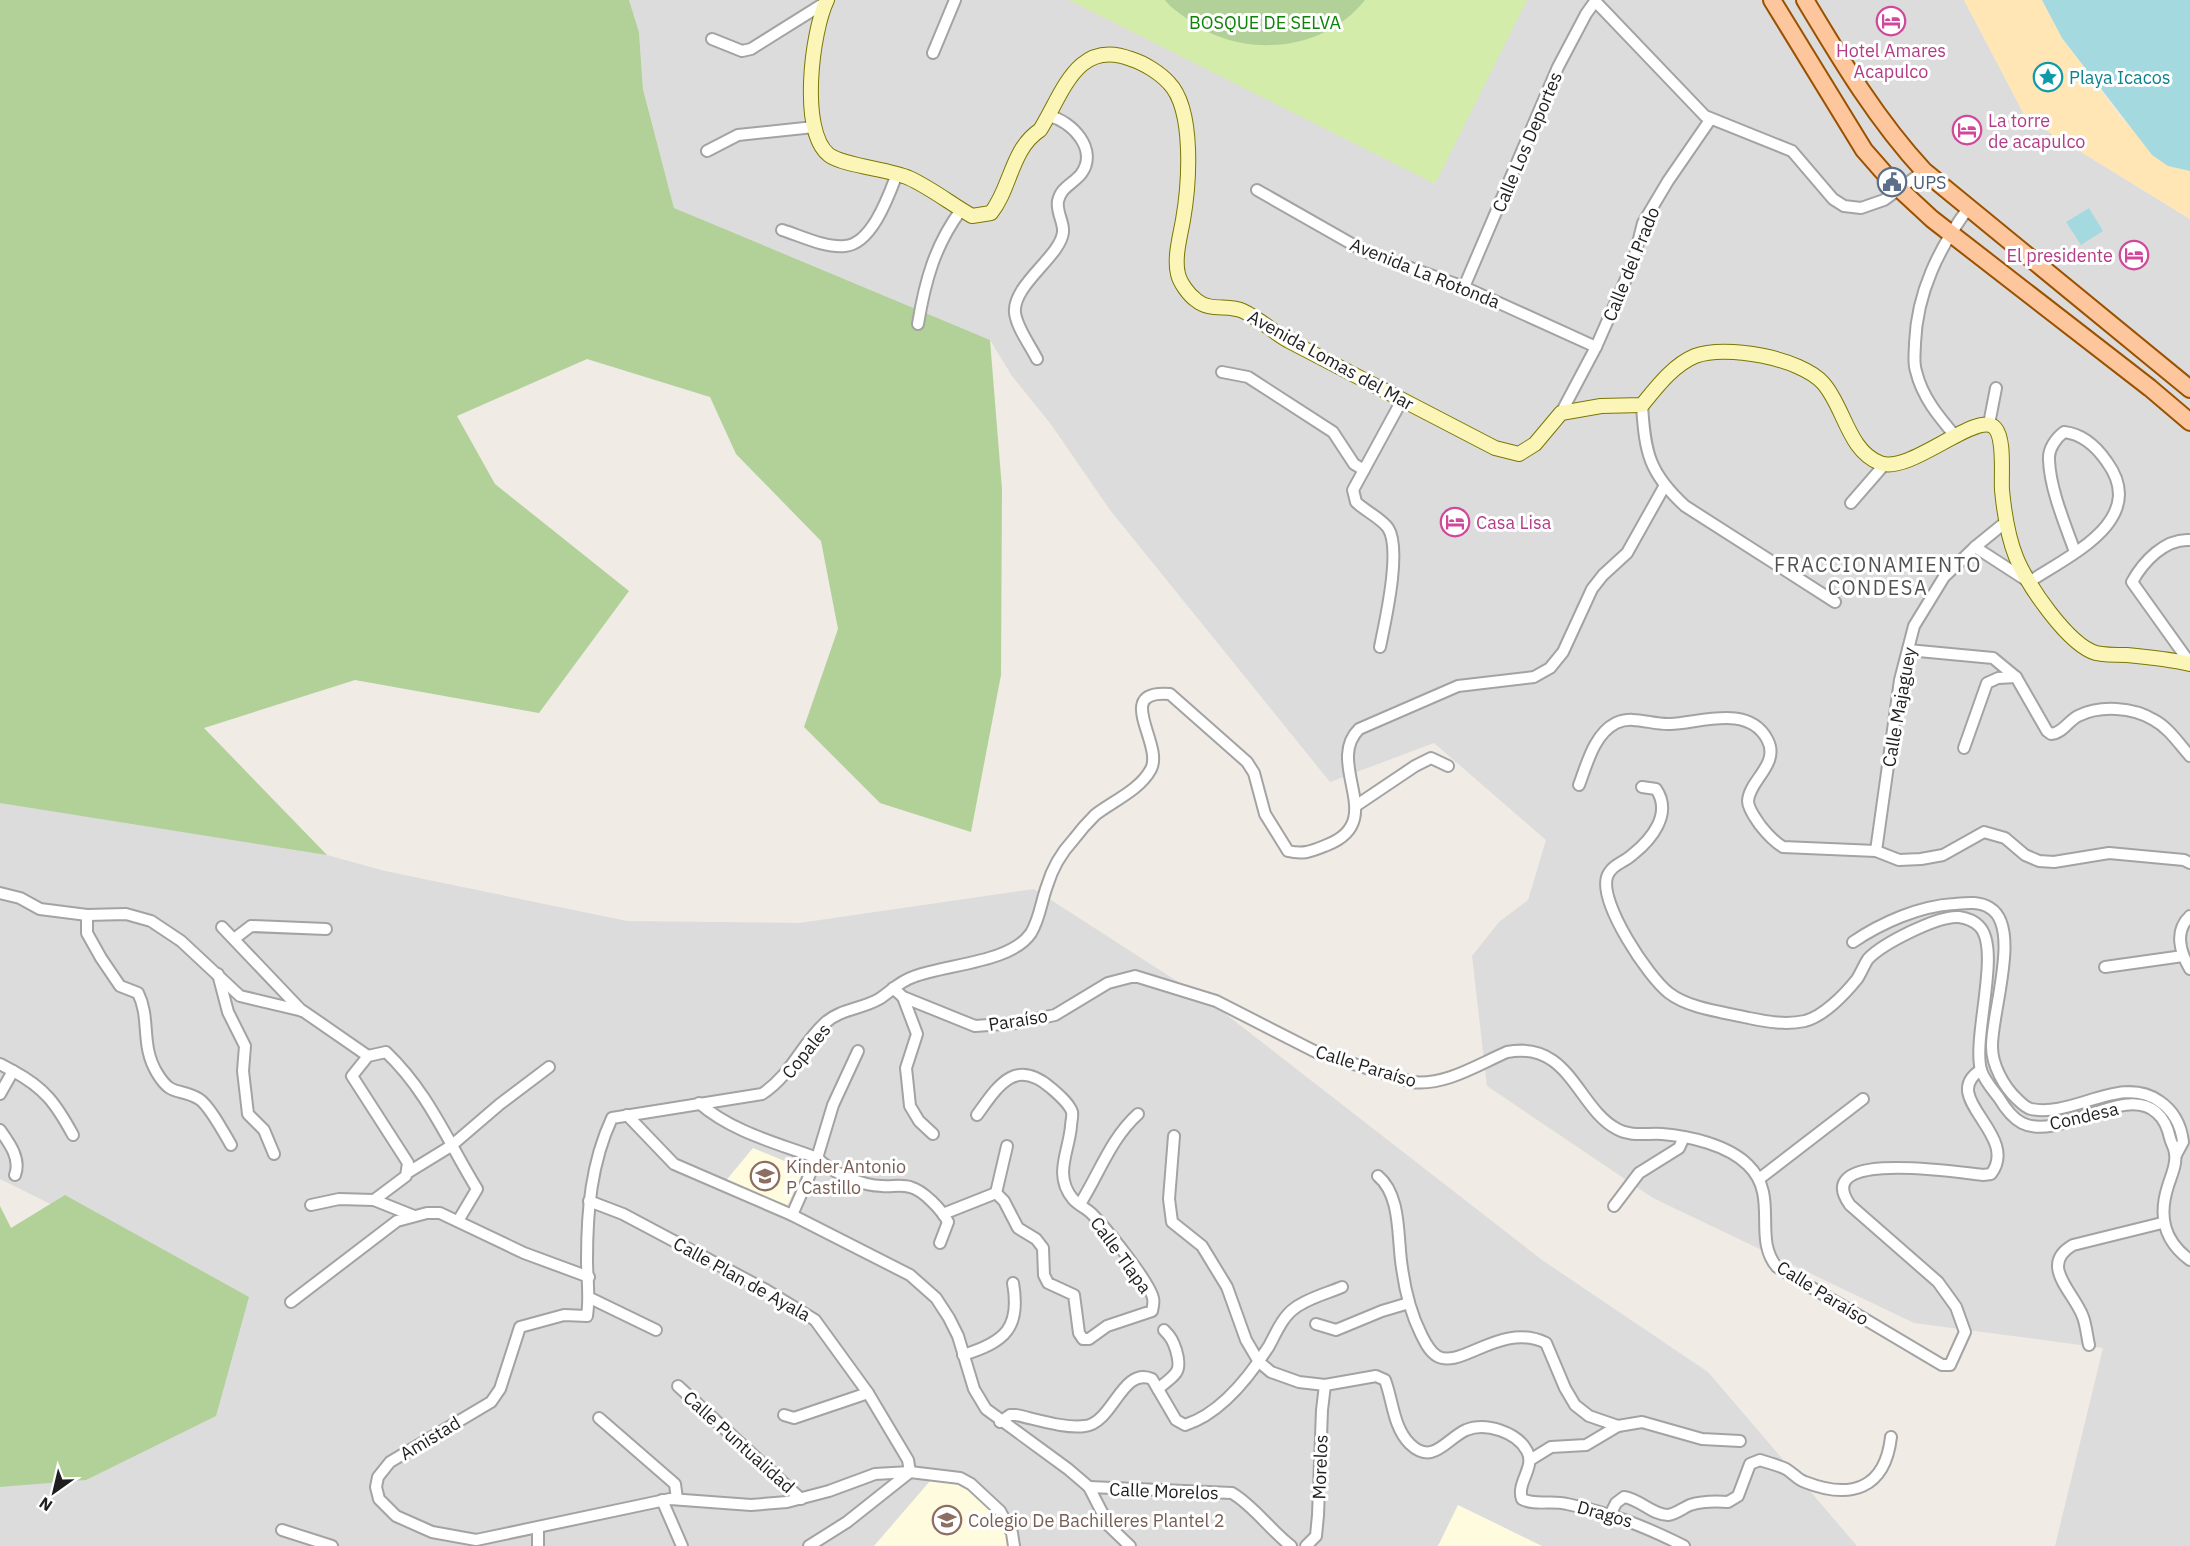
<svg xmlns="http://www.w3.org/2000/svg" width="2190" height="1546" viewBox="0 0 2190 1546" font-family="'IBM Plex Sans',sans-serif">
  <rect width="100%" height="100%" fill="#f0ebe5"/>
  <!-- residential -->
  <g fill="#dddcdc">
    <polygon points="629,0 1964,0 2026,118 2190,219 2190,1546 2055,1546 2103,1348 1914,1323 1653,1198 1487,1086 1472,956 1499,922 1528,900 1546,840 1434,743 1330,782 1110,510 1050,423 1012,376 990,340 795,266 674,208 643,88 639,32"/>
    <polygon points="0,799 168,811 385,871 627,921 799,923 1034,889 1214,1005 1542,1260 1708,1372 1857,1546 0,1546 0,1425 234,1295 0,1179"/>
  </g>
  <!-- education -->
  <g fill="#fffbdf">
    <polygon points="753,1148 804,1169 786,1209 724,1183"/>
    <polygon points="930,1481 965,1485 985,1504 1008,1536 1009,1546 874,1546"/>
    <polygon points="1458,1505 1542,1546 1438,1546"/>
  </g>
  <!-- grass -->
  <polygon fill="#d3ecaa" points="1069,0 1527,0 1435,184"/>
  <!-- forest -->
  <g fill="#b1d199">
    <polygon points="0,0 629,0 639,32 643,89 674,208 990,340 1002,489 1001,675 971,832 880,803 804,727 838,629 821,541 736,454 710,397 587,359 457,416 495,484 629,591 539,713 355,680 204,728 327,855 0,803"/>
    <path d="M1165 0H1365C1323 54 1237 59 1186 18 1178 12 1170 7 1165 0Z"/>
    <polygon points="65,1195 249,1297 216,1416 86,1480 0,1487 0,1206 11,1228"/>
  </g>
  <!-- sand -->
  <polygon fill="#ffe6b4" points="1964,0 2042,0 2062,38 2120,116 2168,166 2190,171 2190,219 2026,118"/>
  <!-- water -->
  <g fill="#a4dadf">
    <polygon points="2042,0 2190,0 2190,171 2168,166 2152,155 2062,38"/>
    <polygon points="2089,208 2103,231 2081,245 2066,222"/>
  </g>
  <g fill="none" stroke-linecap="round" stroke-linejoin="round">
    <!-- street casing -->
    <g stroke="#a3a3a3" stroke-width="14">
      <g id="street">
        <polyline points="1595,1 1705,116 1792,151 1833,199 1844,206 1861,208 1884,200 1924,171"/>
        <polyline points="712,39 742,51 751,49 826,2"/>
        <polyline points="933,53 955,0"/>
        <polyline points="707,151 738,135 814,127"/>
        <polyline points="1257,190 1366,252 1464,287 1596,347"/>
        <path d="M782 230C801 236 825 248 845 246 872 244 889 195 897 174"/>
        <polyline points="1464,287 1558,67 1586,14 1596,0"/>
        <path d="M918 324C925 281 935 245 961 210"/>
        <path d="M1037 359C1030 345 1017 328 1015 313 1012 285 1061 256 1063 232 1064 222 1056 212 1058 201 1061 187 1073 184 1081 174 1099 150 1072 121 1049 116"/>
        <polyline points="1222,372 1248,377 1333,432 1354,464 1364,470"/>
        <path d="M1642 405C1645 453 1649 473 1685 506L1835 602"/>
        <polyline points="1561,413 1596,347 1633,263 1643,223 1668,181 1710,120"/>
        <polyline points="1989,424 1996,388"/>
        <path d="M1956 437C1939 417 1922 397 1916 371 1913 362 1915 352 1915 343 1917 292 1939 248 1969 207"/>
        <polyline points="1851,503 1884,465"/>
        <path d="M2190 540C2165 538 2143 562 2132 582L2190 663"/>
        <path d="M1975 547 2029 582C2070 555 2149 520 2107 462 2096 446 2083 434 2064 432 2056 438 2048 449 2049 460 2050 489 2065 524 2075 552"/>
        <path d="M1380 647C1385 622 1402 549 1388 528 1381 518 1365 511 1356 502L1353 490 1402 400"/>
        <path d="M1908 650 1993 658 2016 677 2047 731 2051 734C2063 733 2068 721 2078 716 2100 705 2133 707 2154 720 2169 728 2179 744 2190 756"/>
        <polyline points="1964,748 1987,683 1998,678 2016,677"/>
        <path d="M1579 785C1587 764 1594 734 1616 723 1633 715 1652 725 1670 724 1700 723 1748 704 1767 739 1781 764 1749 780 1748 801 1748 809 1756 819 1760 825 1767 834 1773 841 1783 847L1876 851 1899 860 1921 859 1943 855 1984 832 2005 838 2025 855 2039 861 2054 862 2109 853 2184 860 2190 863"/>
        <path d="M1642 787 1656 789C1673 814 1651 840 1632 855 1623 863 1611 865 1607 877 1599 903 1648 977 1669 993 1690 1009 1724 1012 1749 1018 1768 1022 1786 1025 1805 1021 1824 1016 1845 994 1857 979 1861 973 1864 965 1868 959 1882 944 1938 915 1959 917 1966 918 1974 921 1979 926 2002 948 1972 1037 1981 1070 1984 1080 1993 1090 1999 1098 2005 1108 2012 1118 2022 1123 2060 1142 2125 1083 2157 1113 2164 1119 2168 1129 2170 1138 2171 1143 2175 1148 2175 1154 2177 1164 2171 1176 2168 1186 2158 1217 2164 1241 2190 1260"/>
        <polyline points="1357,805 1415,766 1431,758 1448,766"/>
        <polyline points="1876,851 1900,680 1914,626 1944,577 1975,547 2007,521"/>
        <polyline points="0,893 20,898 40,909 87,915 126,914 151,921 181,941 240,996 303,1011 368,1056"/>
        <path d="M87 915V933L101 958 120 986 138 993C151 1019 140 1045 157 1073 172 1098 179 1087 199 1099 209 1105 224 1133 231 1145"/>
        <path d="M2190 916C2174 931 2180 952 2190 969"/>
        <polyline points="222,927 302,1011"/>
        <polyline points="234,939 251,926 326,929"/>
        <path d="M1853 942C1881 923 1919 906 1954 904 1966 903 1979 901 1990 908 2022 927 1991 1014 1992 1047 1992 1065 2004 1087 2017 1099 2021 1103 2026 1108 2031 1109 2073 1118 2121 1074 2159 1101 2174 1111 2181 1125 2183 1142L2176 1155"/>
        <polyline points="2105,967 2183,956"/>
        <polyline points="218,974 228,1012 245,1046 243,1071 248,1114 264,1130 274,1154"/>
        <path d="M893 988 903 997 975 1026 1017 1023 1055 1015 1108 983 1135 976 1216 1001 1318 1053 1412 1082C1445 1086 1477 1065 1507 1052 1570 1040 1577 1108 1617 1129 1631 1137 1647 1133 1662 1134 1689 1136 1728 1145 1748 1165 1780 1196 1752 1238 1777 1267L1942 1365H1950L1965 1332 1956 1307 1938 1282 1850 1205C1809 1148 1962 1173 1983 1175L1991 1174C2021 1135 1937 1097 1981 1070"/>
        <polyline points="903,997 917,1034 906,1068 910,1106 919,1121 933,1134"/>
        <polyline points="0,1064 13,1071 0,1094"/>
        <path d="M13 1071C45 1088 56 1104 73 1135"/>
        <path d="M699 1103C732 1132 777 1143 817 1158 831 1172 862 1186 882 1186 891 1187 901 1184 910 1187 923 1190 942 1210 948 1222L940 1243"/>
        <polyline points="627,1115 674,1164 792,1215 910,1275 936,1298 949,1318 958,1336 974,1389 986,1409 1068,1469 1089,1487 1109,1526 1130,1546"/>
        <path d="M977 1115C998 1086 1015 1057 1051 1088 1058 1094 1069 1103 1072 1112 1073 1116 1071 1122 1071 1126 1069 1152 1053 1175 1073 1199 1078 1205 1086 1208 1091 1213 1105 1227 1149 1281 1153 1298 1154 1302 1153 1307 1152 1311L1107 1326 1089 1339H1083L1079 1333 1074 1295 1048 1283 1044 1275 1043 1248 1036 1239 1018 1228 1004 1201 996 1193"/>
        <path d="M0 1130C10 1144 21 1159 15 1175"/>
        <path d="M1174 1136 1169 1199 1172 1222 1202 1246 1227 1287 1246 1340 1259 1362 1271 1372 1299 1382 1325 1385 1376 1376 1385 1380C1393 1401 1393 1427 1410 1444 1433 1466 1446 1439 1466 1430 1486 1422 1517 1432 1527 1451 1536 1467 1516 1483 1522 1499 1535 1506 1552 1500 1567 1504 1611 1513 1644 1526 1684 1546"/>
        <polyline points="407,1173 451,1146 500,1104 549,1067"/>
        <path d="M1378 1176C1402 1196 1397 1239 1402 1268 1405 1290 1411 1314 1421 1334 1425 1342 1429 1351 1437 1356 1461 1370 1501 1321 1546 1343L1565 1388 1575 1405 1589 1416 1618 1426 1642 1422 1702 1439 1740 1441"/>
        <polyline points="1759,1179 1863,1099"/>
        <polyline points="996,1193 1007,1146"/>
        <path d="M374 1200 406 1176 408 1163 352 1076 368 1056 386 1052C428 1092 447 1140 477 1189L458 1221"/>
        <polyline points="589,1201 623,1214 766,1290 815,1320 868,1393 908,1460 910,1472"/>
        <path d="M1080 1204C1099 1174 1111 1138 1138 1114"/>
        <polyline points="311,1205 339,1199 374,1200 414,1216"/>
        <polyline points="1614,1206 1639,1173 1679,1148 1684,1137"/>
        <polyline points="943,1214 996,1193"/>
        <polyline points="792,1215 817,1158 833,1105 858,1051"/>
        <polyline points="590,1298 656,1330"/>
        <polyline points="291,1302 397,1221 427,1213 440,1213 524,1253 589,1277"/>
        <polyline points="1316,1324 1336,1330 1382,1311 1409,1303"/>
        <path d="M2089 1345C2087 1336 2086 1325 2083 1317 2074 1292 2038 1265 2073 1245L2162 1223"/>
        <path d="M963 1355C1005 1342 1021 1328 1013 1283"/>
        <polyline points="678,1386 801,1499"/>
        <path d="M1158 1389C1175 1374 1183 1374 1176 1350 1173 1341 1171 1337 1164 1330"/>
        <polyline points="784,1415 794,1418 868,1393"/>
        <polyline points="599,1418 675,1484 677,1499"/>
        <path d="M1000 1422 1010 1415H1016C1035 1419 1066 1429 1085 1426 1113 1423 1122 1366 1152 1379L1176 1420 1185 1425C1220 1414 1250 1376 1269 1346 1276 1333 1283 1316 1295 1308 1308 1298 1328 1293 1342 1287"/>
        <polyline points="1530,1460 1551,1447 1586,1445 1618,1426"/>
        <path d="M1089 1487 1232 1493C1254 1506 1270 1530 1291 1546"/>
        <polyline points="662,1500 682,1546"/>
        <path d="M1611 1513 1616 1503 1624 1497C1640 1499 1652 1515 1668 1515 1676 1514 1683 1508 1690 1505 1703 1501 1715 1501 1728 1502L1738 1496 1750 1464 1760 1460C1768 1463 1778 1465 1786 1469 1793 1473 1798 1480 1805 1482 1851 1500 1885 1489 1891 1437"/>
        <polyline points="282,1530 332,1546"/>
        <polyline points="538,1546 538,1528"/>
        <polyline points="809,1546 847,1522 910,1472"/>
        <path d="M1014 1546 1012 1533 1000 1511 971 1484 960 1478 910 1472 875 1474 829 1491 787 1502 751 1505 670 1499 476 1540 432 1532 396 1516 379 1499 376 1487 378 1477 390 1462 491 1402 500 1389 520 1327 564 1315 587 1316C590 1296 587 1279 587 1260 587 1211 591 1163 612 1118L762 1094C792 1074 800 1046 825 1023 840 1009 862 1009 879 999 890 992 900 981 913 977 946 964 1011 963 1031 933 1040 918 1041 902 1047 886 1052 869 1062 852 1074 839 1080 831 1088 822 1095 815 1113 801 1140 790 1151 769 1164 744 1112 689 1170 694L1247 762 1254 773 1265 814 1288 851C1304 855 1312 851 1327 845 1389 821 1324 764 1359 729L1458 686 1534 677 1550 668 1563 652 1592 589 1603 575 1627 553 1664 487"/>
        <polyline points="1306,1546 1316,1536 1318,1515 1322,1410 1325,1385"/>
      </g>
    </g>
    <!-- secondary casing -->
    <g stroke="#7a7702" stroke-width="16">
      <path id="secondary" d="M827 0C812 31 799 131 829 155 844 166 889 169 909 178 931 188 951 204 972 216L991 213C1011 188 1011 149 1040 130 1063 93 1077 38 1131 59 1144 63 1160 73 1169 83 1195 110 1189 186 1183 220 1180 237 1174 258 1178 274 1180 283 1189 295 1196 300 1210 312 1228 304 1243 311 1260 319 1273 332 1289 341 1357 376 1426 412 1495 448L1519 454 1535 444 1561 413 1601 406 1642 405C1656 388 1673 365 1695 356 1725 344 1801 358 1823 383 1844 406 1848 451 1880 463 1910 475 1978 409 1995 428 2005 439 2001 475 2002 490 2004 511 2008 537 2016 557 2026 583 2068 645 2096 653 2105 655 2117 655 2127 655 2149 657 2169 659 2190 664"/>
    </g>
    <!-- primary casing -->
    <g stroke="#9a5200" stroke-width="20">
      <g id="primary">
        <polyline points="1772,0 1864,150 1892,182 1932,219 2150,388 2190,422"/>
        <path d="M1805 0C1841 60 1876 119 1924 171L2190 389"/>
      </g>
    </g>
    <!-- street -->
    <use href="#street" stroke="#fff" stroke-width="10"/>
    <!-- secondary -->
    <use href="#secondary" stroke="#fbf6b8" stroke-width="14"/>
    <!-- primary -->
    <use href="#primary" stroke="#fec69c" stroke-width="16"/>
  </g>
  <!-- icons -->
  <defs>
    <g id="hotel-ring" transform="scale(1.5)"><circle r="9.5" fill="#fff" stroke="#d1479c" stroke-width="1.5"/><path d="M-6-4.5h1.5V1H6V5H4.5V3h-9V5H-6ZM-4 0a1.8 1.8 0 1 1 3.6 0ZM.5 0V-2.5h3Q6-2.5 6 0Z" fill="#d1479c"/></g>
    <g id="sight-ring" transform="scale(1.5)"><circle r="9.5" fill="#fff" stroke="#0f9aa8" stroke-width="1.5"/><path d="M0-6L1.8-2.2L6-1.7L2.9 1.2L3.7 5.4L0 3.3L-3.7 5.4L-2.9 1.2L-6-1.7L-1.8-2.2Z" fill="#0f9aa8"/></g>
    <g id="civic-ring" transform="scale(1.5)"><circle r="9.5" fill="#fff" stroke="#5c6f8a" stroke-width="1.5"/><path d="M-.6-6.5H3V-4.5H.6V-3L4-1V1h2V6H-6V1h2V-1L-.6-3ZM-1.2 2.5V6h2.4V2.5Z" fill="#5c6f8a"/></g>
    <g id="school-ring" transform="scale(1.5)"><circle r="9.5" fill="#fff" stroke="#8d6e63" stroke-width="1.5"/><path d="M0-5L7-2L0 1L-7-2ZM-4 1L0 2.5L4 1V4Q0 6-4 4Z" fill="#8d6e63"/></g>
  </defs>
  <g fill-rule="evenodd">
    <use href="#hotel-ring" x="1891" y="21"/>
    <use href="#sight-ring" x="2048" y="77"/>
    <use href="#hotel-ring" x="1967" y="130"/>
    <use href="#civic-ring" x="1892" y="182"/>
    <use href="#hotel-ring" x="2134" y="255"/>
    <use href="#hotel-ring" x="1455" y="522"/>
    <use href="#school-ring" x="765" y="1176"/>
    <use href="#school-ring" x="947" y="1520"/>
  </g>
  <g text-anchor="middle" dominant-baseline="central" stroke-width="6" stroke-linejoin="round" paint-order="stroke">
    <!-- park labels -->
    <g font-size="18" fill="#0f8208" stroke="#fff">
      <text x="1265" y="22">BOSQUE DE SELVA</text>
    </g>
    <!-- hotel labels -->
    <g font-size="18" fill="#b23c85" stroke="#fff" text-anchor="start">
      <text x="1891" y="50" text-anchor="middle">Hotel Amares<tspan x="1891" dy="21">Acapulco</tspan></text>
      <text x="1988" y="120">La torre<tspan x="1988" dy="21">de acapulco</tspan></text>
      <text x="2113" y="255" text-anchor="end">El presidente</text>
      <text x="1476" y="522">Casa Lisa</text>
    </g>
    <!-- culture labels -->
    <g font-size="18" fill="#0d838f" stroke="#fff" text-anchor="start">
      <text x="2069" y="77">Playa Icacos</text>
    </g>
    <!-- street labels -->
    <g font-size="18" fill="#1f1f1f" stroke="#fff">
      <text transform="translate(1527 142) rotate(-67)">Calle Los Deportes</text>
      <text transform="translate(1631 264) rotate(-68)">Calle del Prado</text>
      <text transform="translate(1425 273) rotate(22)">Avenida La Rotonda</text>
      <text transform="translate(1331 360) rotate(29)">Avenida Lomas del Mar</text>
      <text transform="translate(1899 707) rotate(-80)">Calle Majaguey</text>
      <text transform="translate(1018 1020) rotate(-9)">Paraíso</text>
      <text transform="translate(806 1051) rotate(-51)">Copales</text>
      <text transform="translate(1366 1066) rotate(17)">Calle Paraíso</text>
      <text transform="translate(2084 1116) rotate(-13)">Condesa</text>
      <text transform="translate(1121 1255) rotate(54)">Calle Tlapa</text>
      <text transform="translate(742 1279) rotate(29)">Calle Plan de Ayala</text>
      <text transform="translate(1823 1293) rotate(32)">Calle Paraíso</text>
      <text transform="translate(430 1438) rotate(-31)">Amistad</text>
      <text transform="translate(739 1442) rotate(42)">Calle Puntualidad</text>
      <text transform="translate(1320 1467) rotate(-88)">Morelos</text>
      <text transform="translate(1164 1491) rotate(2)">Calle Morelos</text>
      <text transform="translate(1605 1514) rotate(16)">Dragos</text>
    </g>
    <!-- service labels -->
    <g font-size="18" fill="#4e5e75" stroke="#fff" text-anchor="start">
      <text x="1913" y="182">UPS</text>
    </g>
    <!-- education labels -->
    <g font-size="18" fill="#785e54" stroke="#fff" text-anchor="start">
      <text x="786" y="1166">Kinder Antonio<tspan x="786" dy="21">P Castillo</tspan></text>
      <text x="968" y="1520">Colegio De Bachilleres Plantel 2</text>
    </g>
    <!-- neighbourhood labels -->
    <g font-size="20" letter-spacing="1.5" fill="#525252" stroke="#fff">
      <text x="1878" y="564">FRACCIONAMIENTO<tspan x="1878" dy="23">CONDESA</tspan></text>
    </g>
  </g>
  <!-- north arrow -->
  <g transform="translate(54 1492) rotate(214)" stroke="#ffffff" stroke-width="4.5" paint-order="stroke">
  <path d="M0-4.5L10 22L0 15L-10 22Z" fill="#1f1f1f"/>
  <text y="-9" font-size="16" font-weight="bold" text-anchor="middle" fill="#1f1f1f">N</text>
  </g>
</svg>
